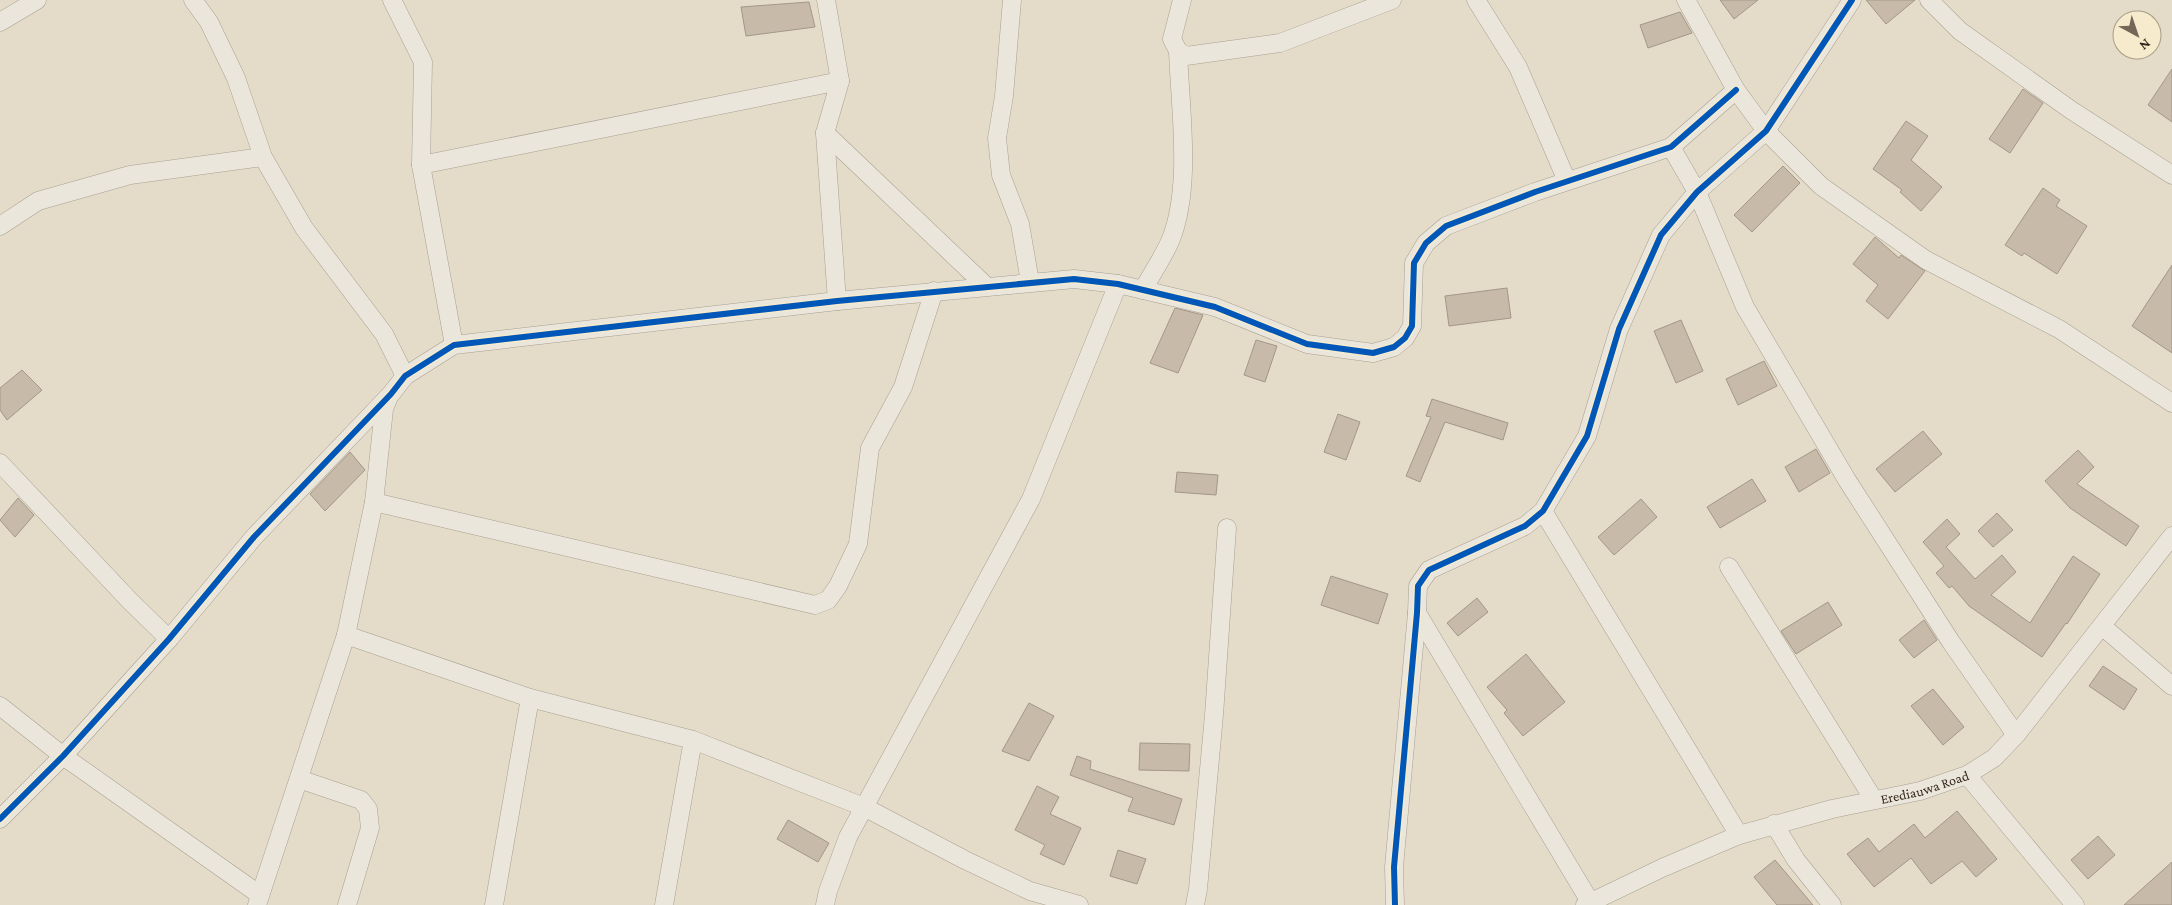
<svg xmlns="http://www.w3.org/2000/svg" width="2172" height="905" viewBox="0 0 2172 905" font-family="'Crimson Pro',serif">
  <rect width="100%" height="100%" fill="#e4dcc8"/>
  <!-- building -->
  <g fill="#c7baa9" stroke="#a39788">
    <polygon points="1720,0 1758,0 1734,19"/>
    <polygon points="1866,0 1915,0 1886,24"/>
    <polygon points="809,2 815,27 746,36 741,7"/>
    <polygon points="1680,12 1692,33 1648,48 1640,25"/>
    <polygon points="2172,69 2172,122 2148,105"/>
    <polygon points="2023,89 2043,103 2010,153 1989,139"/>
    <polygon points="1906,121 1928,136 1911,160 1942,187 1921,211 1900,192 1902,190 1873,169"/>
    <polygon points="1783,166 1800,183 1752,232 1734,215"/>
    <polygon points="2043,188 2060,200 2056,206 2087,226 2057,274 2024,253 2022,256 2005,245"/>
    <polygon points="1875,237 1899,258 1901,255 1925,271 1888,319 1866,301 1878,285 1853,264"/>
    <polygon points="2172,265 2172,353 2132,326"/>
    <polygon points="1507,288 1511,318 1449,326 1445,296"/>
    <polygon points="1175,308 1203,315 1178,373 1150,363"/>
    <polygon points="1681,320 1703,371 1676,383 1654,331"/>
    <polygon points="1256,340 1277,346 1265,382 1244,375"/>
    <polygon points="1764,361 1777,386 1738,405 1726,379"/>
    <polygon points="22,370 42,390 7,420 0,410 0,388"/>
    <polygon points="1432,399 1508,423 1503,440 1445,422 1420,482 1406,476 1431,417 1426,416"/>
    <polygon points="1338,414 1360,422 1346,460 1324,452"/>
    <polygon points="1923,431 1942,454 1895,492 1876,469"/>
    <polygon points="1816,449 1830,473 1799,492 1785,467"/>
    <polygon points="2078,450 2094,467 2077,484 2139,526 2126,546 2070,508 2045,481"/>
    <polygon points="350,452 365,470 325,511 310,494"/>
    <polygon points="1177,472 1218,475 1216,495 1175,492"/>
    <polygon points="1752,479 1766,501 1720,528 1707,507"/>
    <polygon points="18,498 34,515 15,537 0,520"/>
    <polygon points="1641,499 1657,517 1614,555 1598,537"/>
    <polygon points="1997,513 2013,530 1993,547 1978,531"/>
    <polygon points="1947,519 1960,534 1946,547 1975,579 2002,555 2016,572 1991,595 2030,623 2073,556 2100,574 2067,624 2066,623 2042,657 1969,606 1952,586 1949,588 1936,573 1944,566 1923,542"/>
    <polygon points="1331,576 1388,594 1378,624 1321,605"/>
    <polygon points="1477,598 1488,612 1458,636 1447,623"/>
    <polygon points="1828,602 1842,625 1796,654 1781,631"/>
    <polygon points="1924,620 1937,640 1914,658 1899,640"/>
    <polygon points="1526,654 1565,702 1523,736 1504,713 1507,710 1487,687"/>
    <polygon points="2103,666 2137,689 2124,710 2089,686"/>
    <polygon points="1933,689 1964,727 1943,745 1911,706"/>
    <polygon points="1029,703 1054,716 1029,761 1002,751"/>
    <polygon points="1140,743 1190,744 1189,771 1139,770"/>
    <polygon points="1077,756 1091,761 1090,769 1182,799 1174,825 1128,811 1133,798 1070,775"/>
    <polygon points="1037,786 1059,797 1050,814 1081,828 1064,865 1040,854 1045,845 1015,830"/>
    <polygon points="1957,811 1997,859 1976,877 1962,861 1931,884 1911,858 1874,887 1847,854 1868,838 1879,852 1914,824 1925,838"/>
    <polygon points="788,820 829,843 818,862 777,839"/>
    <polygon points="2098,836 2115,855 2088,879 2071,860"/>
    <polygon points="1118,850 1146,859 1137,884 1110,876"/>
    <polygon points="1775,860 1813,905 1777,905 1754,877"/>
    <polygon points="2172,862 2172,905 2124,905"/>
  </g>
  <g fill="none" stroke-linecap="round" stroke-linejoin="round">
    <!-- minor casing -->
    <g stroke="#a8a092" stroke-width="19">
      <g id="minor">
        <polyline points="193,0 209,22 236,78 263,157 304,228 384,334 405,376"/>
        <polyline points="392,0 423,62 421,165 454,345"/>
        <polyline points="826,0 840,81 825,133 837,301"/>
        <polyline points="1012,0 1004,96 997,138 1001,175 1020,224 1030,282"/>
        <polyline points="1476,0 1518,67 1567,181"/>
        <polyline points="1686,0 1736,90 1766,131 1821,186 1926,260 2059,329 2172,403"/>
        <polyline points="1929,0 1960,31 2071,110 2172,175"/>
        <polyline points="0,22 37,0"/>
        <polyline points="1178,51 1186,56 1280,43 1392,0"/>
        <polyline points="825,133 986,286"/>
        <polyline points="1671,147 1697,192 1745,307 1847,480 1951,642 2016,735"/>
        <polyline points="421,165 840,81"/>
        <polyline points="0,226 38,201 130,175 263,157"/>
        <path d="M1143 290C1152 273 1164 256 1171 239 1192 186 1180 108 1178 51L1172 39 1182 0"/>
        <polyline points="0,463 130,601 169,639"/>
        <polyline points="374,502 815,605 828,600 838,586 858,544 870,448 903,387 934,291"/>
        <polyline points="1543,511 1739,835"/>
        <polyline points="1729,567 1874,800"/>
        <polyline points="1417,613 1592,905"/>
        <polyline points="2102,626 2172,686"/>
        <polyline points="346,635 530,698 693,740 864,807 965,860 1030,891 1079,905"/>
        <polyline points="0,706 63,756 260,895"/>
        <polyline points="1967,775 2075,905"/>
        <polyline points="299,779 361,800 368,809 370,828 347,905"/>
        <polyline points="0,819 63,756 169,639 254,537 391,394 405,376 454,345 837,301 1074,279 1118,284 1215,307 1307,344 1373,353 1394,347 1405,338 1412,326 1414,263 1426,243 1446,226 1535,192 1671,147 1736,90"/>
        <polyline points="1774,824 1796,860 1832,905"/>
        <polyline points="257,905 346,635 374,502 384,409 388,399"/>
        <polyline points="494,905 530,698"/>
        <polyline points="664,905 693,740"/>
        <polyline points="825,905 828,891 848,837 1031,499 1118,284"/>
        <polyline points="1195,905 1198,889 1214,715 1227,528"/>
        <polyline points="1395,905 1394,867 1417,613 1418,586 1429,570 1525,526 1543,511 1587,436 1619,329 1661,235 1697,192 1766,131 1852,0"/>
        <path id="s1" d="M1585 905 1662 868 1739 835 1832 809 1920 791 1967 775 1994 758 2016 735 2172 536"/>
      </g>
    </g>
    <!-- minor -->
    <use href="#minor" stroke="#ebe6db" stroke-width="18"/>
    <!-- cycleway casing -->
    <g stroke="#f6ebcd" stroke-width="9">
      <g id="cycleway">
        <polyline points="0,819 63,756 169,639 254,537 391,394 405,376 454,345 837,301 1074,279 1118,284 1215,307 1307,344 1373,353 1394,347 1405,338 1412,326 1414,263 1426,243 1446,226 1535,192 1671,147 1736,90"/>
        <polyline points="1395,905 1394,867 1417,613 1418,586 1429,570 1525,526 1543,511 1587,436 1619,329 1661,235 1697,192 1766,131 1852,0"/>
      </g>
    </g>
    <!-- cycleway -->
    <use href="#cycleway" stroke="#0057b8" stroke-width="6"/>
  </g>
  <g text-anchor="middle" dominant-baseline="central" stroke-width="4" stroke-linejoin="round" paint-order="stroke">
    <!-- street labels -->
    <g font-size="14" fill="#36281b" stroke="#f6ebcd">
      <text stroke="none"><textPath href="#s1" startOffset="361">Erediauwa Road</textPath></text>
    </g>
  </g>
  <!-- north arrow -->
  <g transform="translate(2137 35) rotate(140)"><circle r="24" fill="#f6ebcd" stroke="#a99d86"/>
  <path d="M0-4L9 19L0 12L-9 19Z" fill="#736758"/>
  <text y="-8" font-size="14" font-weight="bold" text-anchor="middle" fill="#36281b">N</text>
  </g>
</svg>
